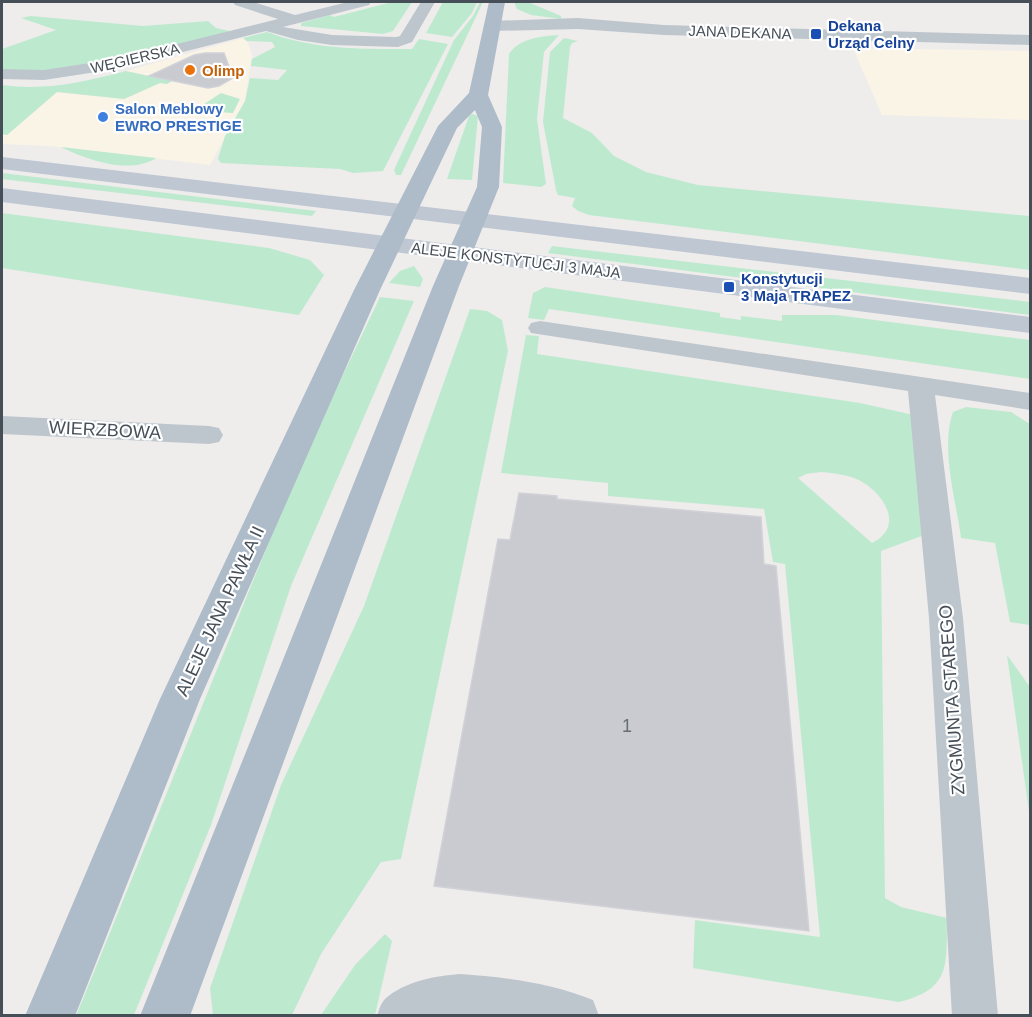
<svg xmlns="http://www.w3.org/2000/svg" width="1032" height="1017" viewBox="0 0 1032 1017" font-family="Arial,sans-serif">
  <rect width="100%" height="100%" fill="#efecec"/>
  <!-- commercial -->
  <g fill="#f9f4e6">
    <polygon points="243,38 248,43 252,55 245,101 210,165 49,146 2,144 2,134 7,135 57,92 124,99 160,83 167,84 171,81 126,71"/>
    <polygon points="853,48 1030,51 1030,120 882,115"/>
  </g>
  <!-- green -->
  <g fill="#bdeacf" fill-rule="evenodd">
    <polygon points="392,2 412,2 393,31 383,34 301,26 301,23 330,15 334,17"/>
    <polygon points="443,2 477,2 472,13 452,37 426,33"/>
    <polygon points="480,2 483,2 401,175 396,175 394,170 454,40 473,16"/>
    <polygon points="514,2 528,2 561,16 561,19 531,15 517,9"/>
    <polygon points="31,16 143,26 208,21 216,28 238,33 116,64 12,75 2,70 2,49 56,30 21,18"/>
    <path d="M267 32C314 50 362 49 412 49L419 39 448 44 383 171 353 173 340 169 221 163 218 159 225 136 245 101 250 78 278 80 287 70 251 66 252 59 275 47 272 42 247 41 243 38Z"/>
    <path d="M559 35 544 52 537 119 546 184 541 187 503 183 509 54C519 38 542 36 559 35Z"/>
    <polygon points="564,38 578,41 572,43 570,47 563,118 592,133 614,156 646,172 698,185 1030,216 1030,270 589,215 578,211 572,206 575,198 558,195 556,190 543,122 550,52"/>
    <path d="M126 71 172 81 167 84 160 83 124 99 57 92 7 135 2 134V85C45 91 84 82 126 71Z"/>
    <polygon points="221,93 240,99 233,113 188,110 192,107 198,108"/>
    <polygon points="472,114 478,116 472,180 447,179 469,116"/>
    <path d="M61 147 156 158C130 175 87 160 61 147Z"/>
    <polygon points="2,173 316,211 312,216 2,179"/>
    <polygon points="2,213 269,248 310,260 324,275 299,315 2,268"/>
    <polygon points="552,246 1030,302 1030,315 548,253"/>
    <polygon points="414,266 423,279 420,287 389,283 400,271"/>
    <polygon points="545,287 720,313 720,317 741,320 741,316 782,321 782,315 836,315 1030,340 1030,379 549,309 544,320 528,318 533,293"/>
    <polygon points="380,297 414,301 291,586 211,825 134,1015 76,1016 301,463"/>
    <polygon points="470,309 487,311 502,320 508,351 401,859 381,862 321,954 292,1015 213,1015 210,988 281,785 364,606"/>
    <path d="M526 335 539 336 537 354 860 403 923 417 938 530 881 551 885 898 901 907 947 918C946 965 952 989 899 1002L693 968 695 920 820 937 785 564 773 562 764 509 608 496V483L501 473ZM821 472C832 473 843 474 854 478 880 488 908 525 872 543L798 478 806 474Z"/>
    <path d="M966 407 1011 412 1030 424V625L1010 622 995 543 961 538C956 500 940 448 953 412Z"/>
    <polygon points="1007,655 1030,687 1030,819"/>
    <polygon points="385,934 392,941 375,1015 321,1015 355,965"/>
  </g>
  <!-- building -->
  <g fill="#cacbd1" stroke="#d1d2d7" stroke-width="1.5">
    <polygon points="205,53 224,53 233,78 219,86 208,88 149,76 194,55"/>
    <polygon points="519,493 557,496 557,499 761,517 764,564 776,566 809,931 434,886 498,539 510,540"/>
  </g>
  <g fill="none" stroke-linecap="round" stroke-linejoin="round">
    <!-- minor -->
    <g fill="#bec6cd" fill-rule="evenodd">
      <polygon points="233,2 253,2 295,15 348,2 371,2 369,5 283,27 332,35 396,37 400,36 421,2 435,2 412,42 398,47 332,45 298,40 266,31 116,69 44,80 2,79 2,69 44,70 116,59 278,19 235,5"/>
      <polygon points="540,321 1030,393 1030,410 935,395 963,618 998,1016 952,1016 929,618 908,391 531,333 528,328 531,323"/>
      <polygon points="2,416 209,426 219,428 223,435 219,442 209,444 2,434"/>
      <path d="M460 974C504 977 552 983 593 1000L599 1016H377C379 1010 381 1003 385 999 405 981 435 976 460 974Z"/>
    </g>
    <!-- tertiary -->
    <polygon fill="#bec6cd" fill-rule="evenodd" points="578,18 664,25 1030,35 1030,45 664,35 578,29 492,31 486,30 484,26 486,22 492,21"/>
    <!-- secondary -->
    <g fill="#bec7d2" fill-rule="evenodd">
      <polygon points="2,157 1030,278 1030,294 2,169"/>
      <polygon points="2,188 1030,317 1030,333 2,202"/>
    </g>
    <!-- primary -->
    <polygon fill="#aebbc9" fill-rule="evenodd" points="489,2 505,2 488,95 502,127 499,187 459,286 190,1016 140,1016 433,286 477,187 482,127 475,110 457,128 380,290 200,699 75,1016 25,1016 160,699 354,290 438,126 469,93"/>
  </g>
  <!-- markers -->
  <g fill="#1a4fb4" stroke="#fff" stroke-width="2">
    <rect x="810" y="28" width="12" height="12" rx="3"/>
    <rect x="723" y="281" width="12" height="12" rx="3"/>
  </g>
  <circle fill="#e8710a" stroke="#fff" stroke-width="2" cx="190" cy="70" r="6"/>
  <circle fill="#3f7fe0" stroke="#fff" stroke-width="2" cx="103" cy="117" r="6"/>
  <g text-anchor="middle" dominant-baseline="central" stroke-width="4.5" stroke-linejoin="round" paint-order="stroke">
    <!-- far-transit labels -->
    <g font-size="15" font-weight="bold" fill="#164399" stroke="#fff" text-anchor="start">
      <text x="828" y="25">Dekana<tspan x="828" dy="17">Urząd Celny</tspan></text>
      <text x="741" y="278">Konstytucji<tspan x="741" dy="17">3 Maja TRAPEZ</tspan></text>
    </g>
    <!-- far-street labels -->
    <g font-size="15" fill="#464f58" stroke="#fff">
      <text transform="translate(740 32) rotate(2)">JANA DEKANA</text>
      <text transform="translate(135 58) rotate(-13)">WĘGIERSKA</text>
      <text transform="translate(516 260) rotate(7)">ALEJE KONSTYTUCJI 3 MAJA</text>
    </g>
    <!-- far-food labels -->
    <g font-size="15" font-weight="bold" fill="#c56008" stroke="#fff" text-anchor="start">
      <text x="202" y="70">Olimp</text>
    </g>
    <!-- far-shop labels -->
    <g font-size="15" font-weight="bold" fill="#366cbe" stroke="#fff" text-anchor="start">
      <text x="115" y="108">Salon Meblowy<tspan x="115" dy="17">EWRO PRESTIGE</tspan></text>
    </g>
    <!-- street labels -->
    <g font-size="18" fill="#464f58" stroke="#fff">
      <text transform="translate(105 430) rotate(3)">WIERZBOWA</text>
      <text transform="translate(220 611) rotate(-65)">ALEJE JANA PAWŁA II</text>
      <text transform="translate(952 700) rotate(-94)">ZYGMUNTA STAREGO</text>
    </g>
    <!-- near-number labels -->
    <g font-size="18" fill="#676e76">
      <text x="627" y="726">1</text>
    </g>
  </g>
  <!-- border -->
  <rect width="1032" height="1017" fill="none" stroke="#464f58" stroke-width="6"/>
</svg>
